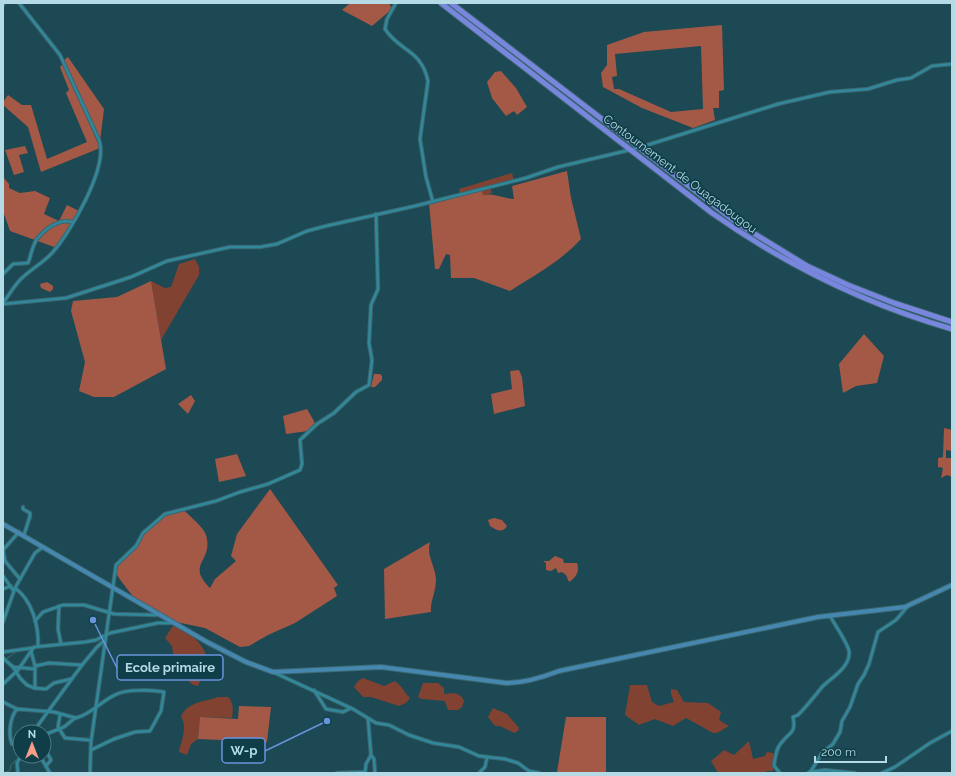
<svg xmlns="http://www.w3.org/2000/svg" width="955" height="776" viewBox="0 0 955 776" font-family="Raleway,sans-serif">
  <rect width="100%" height="100%" fill="#1c4953"/>
  <!-- green -->
  <g fill="#814232">
    <polygon points="512,173 514,181 490,187 492,193 483,195 460,194 459,189"/>
    <polygon points="195,259 199,267 199,275 161,340 151,281 165,288 171,287 179,264"/>
    <path d="M175 626C189 630 208 647 207 663L196 669 202 677 198 686 193 685 178 671 174 661 172 646 165 638 172 627Z"/>
    <path d="M363 678 384 686 395 681C404 688 403 691 410 698L406 703 399 706 371 697H363L354 687 358 681Z"/>
    <path d="M423 683H438L444 688V694C453 693 460 692 464 701L462 707 458 710H448L445 701 422 699 418 697Z"/>
    <polygon points="630,685 647,685 652,702 659,706 674,702 671,694 671,689 677,690 684,702 708,703 721,712 719,720 729,726 717,733 713,733 686,718 673,726 655,719 639,725 625,715"/>
    <path d="M218 697H228C234 702 233 711 232 718L200 717 198 739 191 744 187 755 179 752C181 741 188 728 181 717 187 702 203 702 218 697Z"/>
    <polygon points="493,708 507,714 519,728 518,731 514,733 500,726 495,726 488,717"/>
    <polygon points="749,741 753,759 765,756 767,752 773,753 773,771 766,771 766,773 718,773 711,761 724,750 734,755"/>
    <polygon points="242,749 257,755 255,763 245,764 240,760 238,753"/>
  </g>
  <!-- forest -->
  <g fill="#a45946" fill-rule="evenodd">
    <polygon points="350,3 389,3 392,9 372,26 342,10"/>
    <path d="M722 25 724 90 719 91V108H713L715 120 693 128 642 108 603 87 601 73 607 65V45L644 32ZM701 46 703 109 671 112 619 89H614L612 77 617 76 615 54Z"/>
    <polygon points="68,57 104,109 100,142 63,61"/>
    <polygon points="63,64 100,148 41,172 28,127 3,105 3,102 8,95 22,105 31,105 47,159 87,142 66,93 69,90 60,67"/>
    <polygon points="501,71 516,88 527,107 517,115 514,111 506,116 492,98 487,82 495,72"/>
    <polygon points="25,146 28,153 19,155 24,172 14,175 5,150"/>
    <path d="M567 171 571 198 581 239C561 261 535 275 510 291L474 278H451L450 255 446 254 439 269H435L429 203 481 189 483 195C494 193 502 198 514 199L512 186Z"/>
    <polygon points="3,177 9,184 9,188 20,193 35,191 50,198 44,214 59,221 67,205 79,211 57,248 10,231 3,211"/>
    <polygon points="151,281 166,369 114,397 94,397 79,391 85,362 71,311 73,301 117,297"/>
    <polygon points="47,282 53,286 53,289 50,292 41,288 40,284"/>
    <polygon points="864,334 884,356 877,383 856,386 843,393 839,364"/>
    <polygon points="519,370 522,377 525,406 494,414 491,394 512,389 510,371"/>
    <polygon points="374,374 380,374 382,376 382,380 375,387 371,387"/>
    <polygon points="191,395 195,401 188,414 178,404"/>
    <polygon points="307,409 315,423 308,431 286,434 283,416"/>
    <polygon points="944,428 952,430 952,451 946,450 946,458 952,458 952,477 947,475 941,478 943,468 938,467 938,458 943,457"/>
    <polygon points="237,454 246,476 219,482 215,459"/>
    <path d="M270 489 338 585 334 588 337 596 295 623 268 635 249 646 240 647 205 628 176 622 135 599 121 581 115 572 116 565 136 546 143 533 165 514 183 509C189 516 203 526 206 535 214 562 185 563 210 588L215 579 236 561 231 556 237 534Z"/>
    <path d="M494 518 502 520 507 526C502 534 497 530 490 526L488 520Z"/>
    <path d="M430 542C426 556 436 567 436 580 436 592 430 601 431 612L385 619 384 569Z"/>
    <path d="M555 556 563 559 564 563H577C580 571 576 578 569 582L566 575 562 572 558 573 556 568 551 571 546 570V563L543 561H549Z"/>
    <polygon points="239,706 271,707 267,742 198,739 200,717 238,719"/>
    <polygon points="566,717 606,717 606,773 557,772"/>
  </g>
  <g fill="none" stroke-linecap="round" stroke-linejoin="round">
    <!-- stream -->
    <g stroke="#416a5c" stroke-width="1">
      <polyline points="3,661 18,651"/>
      <polyline points="5,773 10,770 11,765 18,758"/>
    </g>
    <!-- street casing -->
    <g stroke="#3a666f" stroke-width="4.5">
      <g id="street">
        <path d="M396 3 387 19 385 29C400 52 421 49 428 81L420 139 426 177 433 202"/>
        <polyline points="3,5 4,3"/>
        <path d="M3 274 13 264 28 263C31 256 32 246 37 239 45 229 59 218 72 222"/>
        <path d="M3 303C8 296 13 288 19 281 29 270 42 264 52 253 70 233 109 167 99 140L60 55 19 3"/>
        <polyline points="3,304 66,298 131,277 167,261 230,247 260,247 277,244 307,231 326,226 415,206 526,178 558,167 638,148 778,104 830,92 868,89 897,80 911,78 932,66 952,64"/>
        <polyline points="23,507 23,509 30,513 30,516 24,535"/>
        <polyline points="3,550 5,561 20,579"/>
        <polyline points="3,550 19,532"/>
        <polyline points="3,576 13,590"/>
        <path d="M15 588C32 600 39 626 38 646"/>
        <polyline points="3,589 11,586"/>
        <polyline points="59,606 58,629 61,644"/>
        <polyline points="35,621 43,612 63,605 84,605 114,614 157,615"/>
        <polyline points="3,622 15,588 35,553 43,547"/>
        <polyline points="31,651 35,666 35,688"/>
        <polyline points="3,652 32,648"/>
        <polyline points="3,658 13,667 20,678 27,685 34,688 46,689 54,683 71,679"/>
        <polyline points="35,666 49,663 82,665"/>
        <polyline points="13,667 35,669"/>
        <polyline points="275,673 353,709 376,723 389,725 409,735 433,743 459,747 479,756 505,759 518,763 529,771 539,773"/>
        <polyline points="3,684 18,670 34,647 85,642 96,640 110,633 158,623 173,623"/>
        <polyline points="314,690 326,709 343,712 351,708"/>
        <polyline points="3,702 17,709"/>
        <polyline points="60,715 58,727 65,738 89,740"/>
        <polyline points="33,732 82,665 97,647 104,641"/>
        <polyline points="44,735 64,727 75,718"/>
        <polyline points="44,747 51,760 46,766"/>
        <path d="M20 748 12 744C8 734 10 717 17 709L54 712 76 718C92 714 102 700 117 694 127 689 153 690 164 692L161 711 150 731 135 732 114 739 91 750"/>
        <polyline points="371,755 374,759 375,773"/>
        <polyline points="40,756 50,773"/>
        <polyline points="810,772 825,770 855,773"/>
        <polyline points="18,773 17,763 21,756"/>
        <polyline points="90,773 91,742 116,565 136,546 143,533 165,514 216,501 240,492 268,484 300,470 302,464 300,440 317,424 334,413 356,392 369,385 372,360 369,343 371,305 378,289 376,214"/>
        <polyline points="337,773 365,772"/>
        <polyline points="365,773 366,764 371,755 368,719"/>
        <polyline points="479,773 485,767 487,758"/>
        <path d="M780 773 774 766C775 758 776 748 782 742 791 731 796 733 793 717L798 715C807 706 814 697 822 687 831 678 851 667 849 651 847 642 835 625 830 616"/>
        <polyline points="808,773 811,771 822,753 833,744 840,732 842,721 850,707 858,684 864,675 869,664 878,632 896,620 908,606"/>
        <polyline points="882,773 895,767 930,743 952,731"/>
      </g>
    </g>
    <!-- secondary casing -->
    <g stroke="#3a666f" stroke-width="6">
      <path id="secondary" d="M3 524 207 642 246 662 273 672 381 667 506 683C525 683 541 678 559 671L818 617 905 607 952 585"/>
    </g>
    <!-- highway casing -->
    <g stroke="#3a666f" stroke-width="7">
      <g id="highway">
        <path d="M441 3 712 213C786 265 865 304 952 329"/>
        <polyline points="451,3 737,223 807,266 848,285 894,303 952,322"/>
      </g>
    </g>
    <!-- street -->
    <use href="#street" stroke="#31889b" stroke-width="2.5"/>
    <!-- secondary -->
    <use href="#secondary" stroke="#4687af" stroke-width="4"/>
    <!-- highway -->
    <use href="#highway" stroke="#7886dd" stroke-width="5"/>
  </g>
  <g text-anchor="middle" dominant-baseline="central" stroke-width="3.5" stroke-linejoin="round" paint-order="stroke">
    <!-- street labels -->
    <g font-size="12" fill="#b4dbe5" stroke="#0f3e48">
      <text transform="translate(680 174) rotate(37)">Contournement de Ouagadougou</text>
    </g>
  </g>
  <!-- callouts -->
  <path fill="none" stroke="#6894de" stroke-width="1.5" d="M93 620L117 668M327 721L265 751"/>
  <g fill="#6894de" stroke="#0f3e48" stroke-width="1.5">
    <circle cx="93" cy="620" r="4"/>
    <circle cx="327" cy="721" r="4"/>
  </g>
  <g fill="#0f3e48" stroke="#6894de" stroke-width="1.5">
    <rect x="117" y="655" width="106" height="25" rx="4"/>
    <rect x="222" y="738" width="43" height="25" rx="4"/>
  </g>
  <g font-size="13" text-anchor="middle" font-weight="bold" fill="#b4dbe5">
    <text x="170" y="672">Ecole primaire</text>
    <text x="244" y="755">W-p</text>
  </g>
  <!-- border -->
  <rect width="955" height="776" fill="none" stroke="#b4dbe5" stroke-width="8"/>
  <!-- north arrow -->
  <g transform="translate(32 744)"><circle r="19" fill="#0f3e48" stroke="#517d87"/>
  <path d="M0-3L7 15L0 10L-7 15Z" fill="#f49e88"/>
  <text y="-6" font-size="11" font-weight="bold" text-anchor="middle" fill="#b4dbe5">N</text>
  </g>
  <!-- scale -->
  <path d="M815 756v6h71v-6" fill="none" stroke="#b4dbe5" stroke-width="2"/>
  <text x="821" y="756" font-size="12" fill="#b4dbe5" stroke="#0f3e48" stroke-width="3" paint-order="stroke">200 m</text>
</svg>
